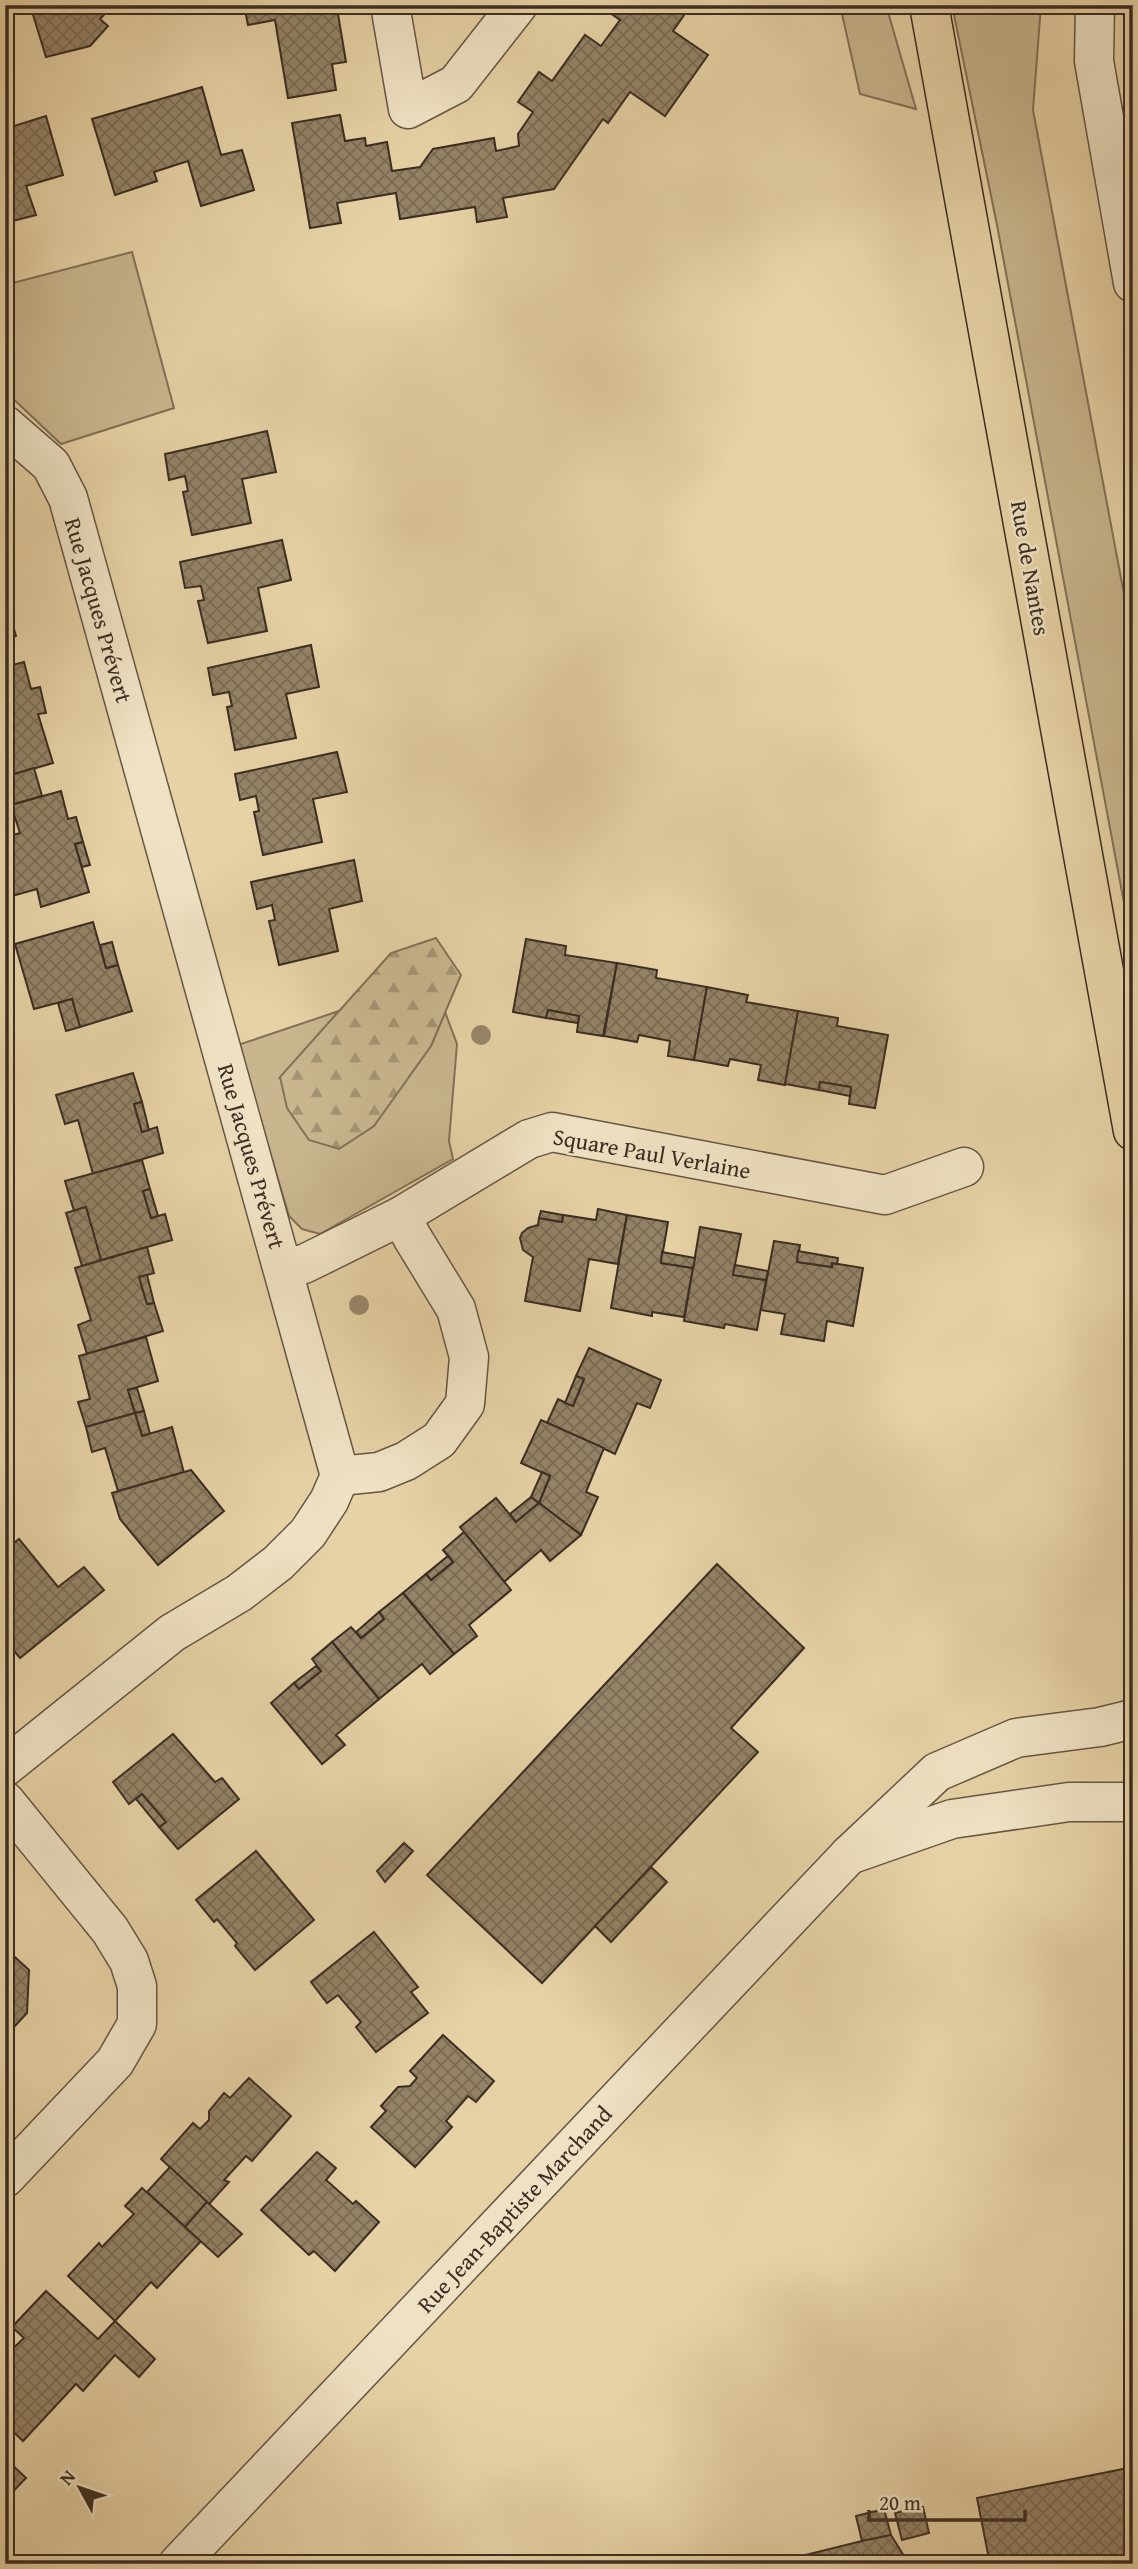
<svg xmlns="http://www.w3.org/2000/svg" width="1138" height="2569" viewBox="0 0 1138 2569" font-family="'Gentium Book Plus',serif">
  <defs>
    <pattern id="forest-firs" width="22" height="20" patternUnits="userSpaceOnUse" patternTransform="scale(1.75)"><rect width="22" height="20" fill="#c9b68f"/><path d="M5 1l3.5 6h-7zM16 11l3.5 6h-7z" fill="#a49474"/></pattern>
    <pattern id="building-cross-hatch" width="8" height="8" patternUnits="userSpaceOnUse" patternTransform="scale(1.75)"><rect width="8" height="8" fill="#948367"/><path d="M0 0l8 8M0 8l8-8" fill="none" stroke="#7a6c54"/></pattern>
  </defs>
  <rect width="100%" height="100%" fill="#e6d2a5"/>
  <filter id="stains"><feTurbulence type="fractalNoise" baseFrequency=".00286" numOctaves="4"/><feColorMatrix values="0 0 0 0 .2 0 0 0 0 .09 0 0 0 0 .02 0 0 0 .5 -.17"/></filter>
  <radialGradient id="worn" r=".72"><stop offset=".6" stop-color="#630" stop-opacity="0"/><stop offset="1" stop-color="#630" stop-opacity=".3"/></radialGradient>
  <!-- grass -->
  <g fill="#c9b68f" stroke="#827259" stroke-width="2">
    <polygon points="840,5 886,5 916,109 860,94"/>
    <polygon points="952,5 1041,5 1033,110 1133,642 1133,951 997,225"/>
    <polygon points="132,252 174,408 61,444 5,391 5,285"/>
    <polygon points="339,1011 280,1078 431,1046 445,1012 457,1044 449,1141 453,1159 320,1234 302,1229 289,1216 238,1045"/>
  </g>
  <!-- forest -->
  <polygon fill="url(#forest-firs)" stroke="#827259" stroke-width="2" points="436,938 461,975 431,1046 374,1126 339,1149 309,1140 287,1108 280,1077 391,953"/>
  <!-- building -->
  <g fill="url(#building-cross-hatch)" stroke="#3b2d23" stroke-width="2">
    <polygon points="30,5 113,5 100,19 108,26 90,46 46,57"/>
    <polygon points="244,5 325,5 326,9 337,8 346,62 332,64 336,90 288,98 275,20 248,25"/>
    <polygon points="605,5 691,5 673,31 708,55 665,116 630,92 608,123 603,119 554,189 503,198 507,217 477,222 475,207 400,219 396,193 337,203 341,223 310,228 292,123 340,115 345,141 365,138 366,146 387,142 392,171 420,167 433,149 494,138 496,151 519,146 518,134 533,112 518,102 539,72 552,81 585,35 601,46 620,20 603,8"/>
    <polygon points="202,87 221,155 242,150 254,190 201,206 188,161 154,172 157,181 115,195 92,119"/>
    <polygon points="5,110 11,127 46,116 63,175 26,186 36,215 5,223"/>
    <polygon points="267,431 276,472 242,479 251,523 192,535 183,492 188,491 185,476 169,480 165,454"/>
    <polygon points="282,540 291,580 258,588 267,631 208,643 198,601 204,600 201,586 185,588 180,562"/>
    <polygon points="5,597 16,636 5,639"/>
    <polygon points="311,645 319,687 286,694 296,738 235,750 227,707 232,706 229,692 213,695 208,668"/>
    <polygon points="24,662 31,689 40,687 46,713 38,714 53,763 5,777 5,667"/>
    <polygon points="337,752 347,792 313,799 322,842 263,855 254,812 259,811 256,796 240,800 235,774"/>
    <polygon points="34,768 42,796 11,805 5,777"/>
    <polygon points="61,791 68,819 76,817 83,842 75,844 89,892 41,907 37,889 5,898 5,837 20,833 11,805"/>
    <polygon points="83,842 90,865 82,867 75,844"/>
    <polygon points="354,860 362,901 329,909 338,951 279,965 269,921 275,920 272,905 257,909 251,882"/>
    <polygon points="93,922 106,968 118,965 132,1011 80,1027 72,999 34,1009 15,944"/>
    <polygon points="526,939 566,946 565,955 617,963 603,1036 577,1032 579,1016 548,1010 546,1018 513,1012"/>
    <polygon points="112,942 118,965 106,968 100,945"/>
    <polygon points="617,963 657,970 656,978 707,987 694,1060 668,1056 670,1041 639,1035 637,1042 604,1036"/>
    <polygon points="707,987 748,995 746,1002 798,1011 785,1085 758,1080 761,1065 730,1059 728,1066 694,1060"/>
    <polygon points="72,999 80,1027 66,1031 58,1003"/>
    <polygon points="548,1010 579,1016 578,1023 546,1018"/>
    <polygon points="798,1011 838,1018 837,1026 888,1035 875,1108 849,1104 851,1087 820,1082 819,1090 785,1084"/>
    <polygon points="133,1073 142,1102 134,1104 142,1132 157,1127 163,1153 93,1174 78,1120 65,1124 56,1095"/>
    <polygon points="820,1082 851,1087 850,1096 819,1090"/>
    <polygon points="142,1102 149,1130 142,1132 134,1104"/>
    <polygon points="142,1160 150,1189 143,1191 151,1218 165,1214 172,1240 101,1260 86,1207 74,1211 65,1181"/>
    <polygon points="150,1189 158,1216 151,1218 143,1191"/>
    <polygon points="86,1207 101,1260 82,1266 66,1213"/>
    <polygon points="598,1209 627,1215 618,1264 589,1259 580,1311 525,1301 533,1257 523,1250 520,1238 522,1233 528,1228 538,1225 539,1218 562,1222 563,1215 596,1220"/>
    <polygon points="541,1211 563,1215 562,1222 539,1218"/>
    <polygon points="627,1215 668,1222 661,1263 693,1268 684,1317 652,1312 652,1316 611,1308"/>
    <polygon points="700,1227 741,1234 733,1275 766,1280 757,1330 725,1324 724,1328 684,1321"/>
    <polygon points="774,1241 800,1245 797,1262 832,1267 832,1263 863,1268 853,1326 827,1321 824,1341 781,1334 785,1314 761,1310"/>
    <polygon points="147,1247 154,1273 139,1277 147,1304 154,1303 163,1331 87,1354 78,1325 91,1320 75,1268"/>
    <polygon points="798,1251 838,1258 837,1264 832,1263 832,1267 797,1262"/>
    <polygon points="662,1252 695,1258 693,1268 661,1263"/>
    <polygon points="735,1265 768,1271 766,1280 733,1275"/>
    <polygon points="147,1275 154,1303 147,1304 139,1277"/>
    <polygon points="146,1337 158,1381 128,1390 135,1413 86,1427 78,1402 90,1399 79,1356"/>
    <polygon points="589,1348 661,1380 650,1408 637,1403 615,1454 547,1423 558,1399 573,1406 584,1379 576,1376"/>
    <polygon points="576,1376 584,1379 573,1406 565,1403"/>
    <polygon points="137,1388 144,1411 135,1413 128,1390"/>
    <polygon points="144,1411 150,1434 142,1436 135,1413"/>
    <polygon points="135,1413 142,1436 172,1427 184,1473 118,1491 105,1448 92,1452 86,1427"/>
    <polygon points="541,1420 604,1448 586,1492 598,1497 581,1535 539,1503 550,1476 521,1463"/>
    <polygon points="191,1470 224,1511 158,1565 120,1519 112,1493"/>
    <polygon points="542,1472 550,1476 539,1503 531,1497"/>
    <polygon points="531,1497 539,1503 516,1522 510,1514"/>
    <polygon points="496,1498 516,1522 539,1503 581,1535 550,1561 541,1550 504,1582 460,1527"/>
    <polygon points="464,1532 511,1590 469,1625 477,1636 454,1654 403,1593 426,1574 431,1580 453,1562 443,1550"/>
    <polygon points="19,1539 58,1587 84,1567 104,1590 20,1658 5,1640 5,1632 10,1628 5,1622 5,1550"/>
    <polygon points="448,1556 453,1562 431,1580 426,1574"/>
    <polygon points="717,1564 804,1648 731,1728 758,1752 542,1983 427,1875"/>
    <polygon points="403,1593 454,1654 430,1674 422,1664 379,1699 332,1642 351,1627 361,1638 384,1619 379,1612"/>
    <polygon points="379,1612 384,1619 361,1638 356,1632"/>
    <polygon points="332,1642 379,1699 336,1735 345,1745 322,1764 271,1703 294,1683 299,1689 321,1671 312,1659"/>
    <polygon points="316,1666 321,1671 299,1689 294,1683"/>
    <polygon points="173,1734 215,1782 222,1778 239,1799 178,1849 159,1827 166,1822 142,1794 129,1804 113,1782"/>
    <polygon points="142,1794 166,1822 159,1827 136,1799"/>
    <polygon points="404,1843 413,1851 385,1882 377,1871"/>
    <polygon points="256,1851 314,1920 255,1970 235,1946 237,1943 217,1919 214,1922 196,1900"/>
    <polygon points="651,1867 667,1882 611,1942 595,1926"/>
    <polygon points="374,1932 418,1987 411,1992 428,2013 376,2052 356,2027 361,2022 338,1995 327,2003 311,1982"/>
    <polygon points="5,1948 29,1970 27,2013 14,2027 5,2027"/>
    <polygon points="443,2035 494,2081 476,2102 468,2096 446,2121 452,2127 415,2167 371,2127 386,2111 381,2106 398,2087 410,2086 417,2078 410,2071"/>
    <polygon points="249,2078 291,2116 252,2161 246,2156 224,2180 229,2182 209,2204 161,2159 193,2123 200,2129 209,2120 209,2111 224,2093 230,2098"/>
    <polygon points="317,2152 336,2168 326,2180 353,2204 356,2201 379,2222 335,2271 314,2251 309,2255 261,2210"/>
    <polygon points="170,2167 207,2202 185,2227 147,2192"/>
    <polygon points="142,2188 201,2241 157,2288 151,2282 115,2321 68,2276 99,2243 102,2247 134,2214 125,2206"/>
    <polygon points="207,2202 242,2234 218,2257 185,2227"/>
    <polygon points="46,2291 98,2339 115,2321 155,2359 139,2377 115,2355 83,2391 76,2384 23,2441 5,2424 5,2356 24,2338 12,2327"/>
    <polygon points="5,2458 26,2478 5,2500"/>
    <polygon points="1133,2467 1133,2564 990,2564 977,2498"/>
    <polygon points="923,2507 929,2533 902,2540 895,2513"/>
    <polygon points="884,2509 891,2535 862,2541 856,2516"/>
    <polygon points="891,2535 909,2564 769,2564 862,2541"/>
    <polygon points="656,2556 658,2564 623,2564"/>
  </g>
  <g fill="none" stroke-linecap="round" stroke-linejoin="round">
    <!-- minor casing -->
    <g stroke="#665644" stroke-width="41">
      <g id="minor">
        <polyline points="390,5 408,109 456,84 518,5"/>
        <polyline points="1095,5 1094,61 1133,283"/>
        <polyline points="5,425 51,465 68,498 340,1476 329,1501 308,1533 278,1563 239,1593 172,1633 5,1767"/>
        <polyline points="283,1268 304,1264 401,1216 529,1139 552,1132 885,1195 964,1167"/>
        <polyline points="340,1476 379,1472 406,1461 439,1440 465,1404 469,1357 456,1309 412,1237 401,1216"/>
        <polyline points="1133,1719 1100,1727 1016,1738 937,1772 849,1855 952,1819 1069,1802 1133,1802"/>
        <polyline points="5,1801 110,1930 129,1961 137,1986 137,2024 115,2062 5,2178"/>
        <polyline points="178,2564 849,1855"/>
      </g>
    </g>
    <!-- major casing -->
    <g stroke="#3b2d23" stroke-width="41">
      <polyline id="major" points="929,5 1133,1131"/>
    </g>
    <!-- minor -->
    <use href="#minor" stroke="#efe2c4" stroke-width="38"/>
    <!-- major -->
    <use href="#major" stroke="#e6d2a5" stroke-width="38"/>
  </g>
  <!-- trees -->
  <g fill="#97866a">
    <circle cx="481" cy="1035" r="10"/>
    <circle cx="359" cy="1305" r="10"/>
  </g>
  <g text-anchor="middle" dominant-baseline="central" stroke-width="5" stroke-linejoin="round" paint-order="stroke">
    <!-- street labels -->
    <g font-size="23" fill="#3b2d23" stroke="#efe2c4">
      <text transform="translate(1031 568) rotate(80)">Rue de Nantes</text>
      <text transform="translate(99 610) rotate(74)">Rue Jacques Prévert</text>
      <text transform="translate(652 1153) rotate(10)">Square Paul Verlaine</text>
      <text transform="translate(252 1156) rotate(74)">Rue Jacques Prévert</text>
      <text transform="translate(514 2209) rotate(-47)">Rue Jean-Baptiste Marchand</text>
    </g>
  </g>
  <!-- margin -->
  <rect width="1138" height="2569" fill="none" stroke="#e6d2a5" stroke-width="28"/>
  <rect x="7" y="7" width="1124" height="2555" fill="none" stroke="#3b2d23" stroke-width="3.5"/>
  <rect x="14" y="14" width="1110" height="2541" fill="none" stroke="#3b2d23" stroke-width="2"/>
  <!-- north arrow -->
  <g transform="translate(80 2488) rotate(310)" stroke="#efe2c4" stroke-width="5" paint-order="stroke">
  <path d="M0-5L12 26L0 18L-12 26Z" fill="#3b2d23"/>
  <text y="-10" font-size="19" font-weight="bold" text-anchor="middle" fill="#3b2d23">N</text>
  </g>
  <!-- scale -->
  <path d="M869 2510v10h156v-10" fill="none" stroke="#3b2d23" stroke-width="3.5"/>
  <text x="879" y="2510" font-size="21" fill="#3b2d23" stroke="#efe2c4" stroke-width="5" paint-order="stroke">20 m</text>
  <rect width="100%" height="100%" filter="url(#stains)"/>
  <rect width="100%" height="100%" fill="url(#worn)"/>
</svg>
